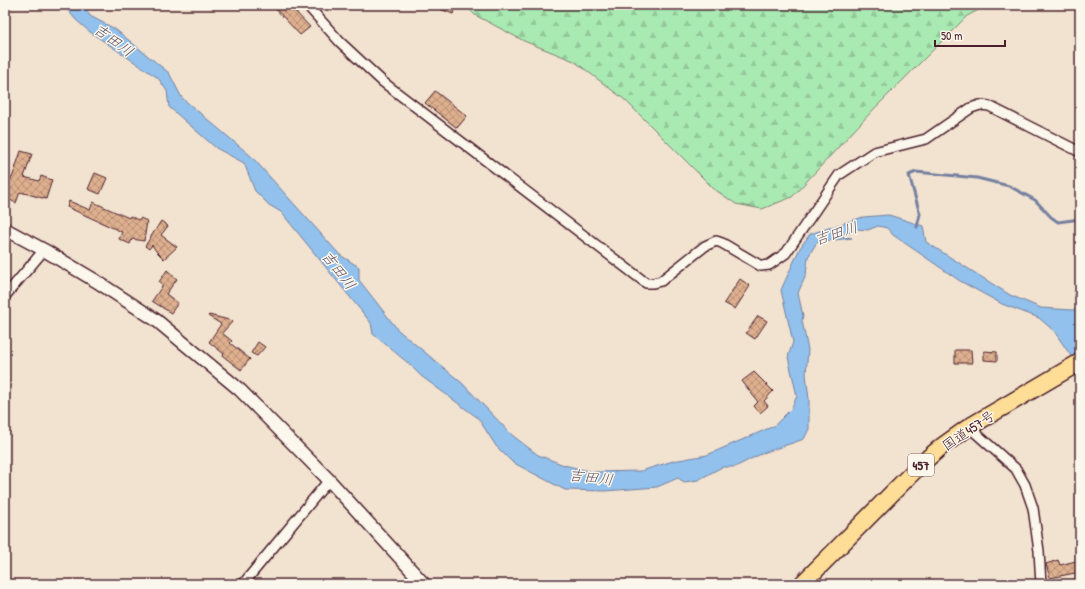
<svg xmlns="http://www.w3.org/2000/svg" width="1085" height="589" viewBox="0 0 1085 589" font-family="'Patrick Hand','Klee One',sans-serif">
  <defs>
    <pattern id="forest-firs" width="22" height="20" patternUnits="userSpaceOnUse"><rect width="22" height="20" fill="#a9eab3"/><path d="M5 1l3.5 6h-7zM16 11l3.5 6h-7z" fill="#93c89a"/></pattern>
    <pattern id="building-cross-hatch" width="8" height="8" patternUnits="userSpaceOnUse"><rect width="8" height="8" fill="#deb08f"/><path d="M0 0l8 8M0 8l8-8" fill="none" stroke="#b68f75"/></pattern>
  </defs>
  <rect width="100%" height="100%" fill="#f2e2d0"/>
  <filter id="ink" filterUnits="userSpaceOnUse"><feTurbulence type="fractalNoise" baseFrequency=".025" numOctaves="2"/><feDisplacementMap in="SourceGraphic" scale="8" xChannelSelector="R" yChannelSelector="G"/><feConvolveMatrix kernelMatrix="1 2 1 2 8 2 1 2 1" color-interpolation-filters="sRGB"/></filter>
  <g filter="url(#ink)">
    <!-- forest -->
    <polygon fill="url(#forest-firs)" stroke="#7a846f" points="465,5 988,5 967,16 873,110 792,197 762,209 736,204 714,189 625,100 574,61 524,41 475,15"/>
    <!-- water -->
    <polygon fill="#91c1ec" stroke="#75809f" points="65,5 84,5 90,16 115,29 169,73 182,98 251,156 340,255 359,267 359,280 398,330 462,383 512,435 538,455 564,465 593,472 641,471 673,461 707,455 774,426 791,409 797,396 788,357 793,342 781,290 800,248 810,234 863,217 889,215 923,226 926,242 1010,295 1041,308 1073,310 1080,309 1080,361 1071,356 1054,331 1039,318 1002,304 960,281 893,235 887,228 878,226 868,230 857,229 841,236 852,238 817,242 808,257 806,275 798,293 803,316 802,321 808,350 806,374 809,399 809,429 804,439 763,453 735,467 722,467 698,480 684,482 678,478 657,487 605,491 565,490 512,462 496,446 478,418 421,376 408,363 373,334 371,323 281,212 269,205 255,191 244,163 216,148 169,107 167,91 158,78 90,32 76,20 66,8"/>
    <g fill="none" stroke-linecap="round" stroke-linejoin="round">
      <!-- stream -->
      <polyline stroke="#75809f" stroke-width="3" points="917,227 920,214 909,175 916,172 977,178 1009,186 1035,200 1051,217 1058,222 1080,219"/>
    </g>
    <!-- building -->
    <g fill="url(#building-cross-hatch)" stroke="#4a1f2b">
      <polygon points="272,5 289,5 310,27 300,35"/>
      <polygon points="430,5 457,5 453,14"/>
      <polygon points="435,91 467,116 457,128 425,103"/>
      <polygon points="21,151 32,154 24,177 39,181 41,176 52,180 46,199 20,192 16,203 8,199 10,189 8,189 10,178 12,178"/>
      <polygon points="95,173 107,178 100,194 88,189"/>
      <polygon points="69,201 90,210 93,202 129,218 130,216 138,220 140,218 147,221 144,241 132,239 130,244 119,239 122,232 67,207"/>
      <polygon points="161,221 168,226 161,235 177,247 164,259 156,251 152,245 149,249 145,246"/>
      <polygon points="167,270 177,279 166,294 178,303 171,313 152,301 163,285 159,282"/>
      <polygon points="740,279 750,286 735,309 724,303"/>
      <polygon points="209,315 233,321 222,333 232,341 230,343 250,359 241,370 223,356 224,354 209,342 221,324 208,316"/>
      <polygon points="758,316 767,321 755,339 746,333"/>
      <polygon points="258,342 265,347 257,356 251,353"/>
      <polygon points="955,350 971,350 972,363 955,363"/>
      <polygon points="984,351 997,352 997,361 984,360"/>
      <polygon points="754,372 773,391 764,401 768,406 760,413 754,406 758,402 742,381"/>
      <polygon points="1058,560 1060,565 1080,560 1080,572 1050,578 1046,564"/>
    </g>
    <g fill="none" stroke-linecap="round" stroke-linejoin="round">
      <!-- street casing -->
      <g stroke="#4a1f2b" stroke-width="12">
        <g id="street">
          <polyline points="307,5 340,42 383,82 646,283 653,283 661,281 705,246 716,241 722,243 761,266 769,265 786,253 839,175 874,152 926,139 971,108 980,105 989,106 1080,152"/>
          <polyline points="5,296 44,250"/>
          <polyline points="969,427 1016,469 1025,485 1033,508 1039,551 1041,584"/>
          <polyline points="243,584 329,480"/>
        </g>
      </g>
      <!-- secondary casing -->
      <g stroke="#4a1f2b" stroke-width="15">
        <polyline id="secondary" points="5,229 44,250 96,281 156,320 240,390 329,480 424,584"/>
      </g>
      <!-- highway casing -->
      <g stroke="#4a1f2b" stroke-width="19">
        <polyline id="highway" points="802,584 921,464 941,447 969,427 1080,362"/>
      </g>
      <!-- street -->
      <use href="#street" stroke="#fbf7ec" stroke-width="9"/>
      <!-- secondary -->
      <use href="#secondary" stroke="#fbf7ec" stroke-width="12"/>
      <!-- highway -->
      <use href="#highway" stroke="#fedd96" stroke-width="16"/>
    </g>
  </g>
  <g text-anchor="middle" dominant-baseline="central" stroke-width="3" stroke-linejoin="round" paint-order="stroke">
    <!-- shield labels -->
    <rect fill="#fbf7ec" stroke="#7f6065" stroke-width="1" x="908" y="454" width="26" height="22" rx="3"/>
    <g font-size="13" font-weight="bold" fill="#4a1f2b">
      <text x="921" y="465">457</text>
    </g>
    <!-- street labels -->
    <g font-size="14" fill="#4a1f2b" stroke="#fbf7ec">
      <text transform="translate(968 430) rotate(-34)">国道457号</text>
    </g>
    <!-- water labels -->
    <g font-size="15" font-style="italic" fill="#5f5065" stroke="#fbf7ec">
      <text transform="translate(114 40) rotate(36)">吉田川</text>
      <text transform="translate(836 233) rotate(-18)">吉田川</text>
      <text transform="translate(339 270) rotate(52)">吉田川</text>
      <text transform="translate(591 477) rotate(7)">吉田川</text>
    </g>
  </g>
  <!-- margin -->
  <rect width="1085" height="589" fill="none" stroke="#fbf7ec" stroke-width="20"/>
  <rect x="10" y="10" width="1065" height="569" fill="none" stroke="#4a1f2b" stroke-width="1.5" filter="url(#ink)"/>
  <!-- scale -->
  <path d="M935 40v6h70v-6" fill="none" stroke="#4a1f2b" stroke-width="2"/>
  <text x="941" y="40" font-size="12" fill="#4a1f2b" stroke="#fbf7ec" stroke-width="3" paint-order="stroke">50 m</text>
</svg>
